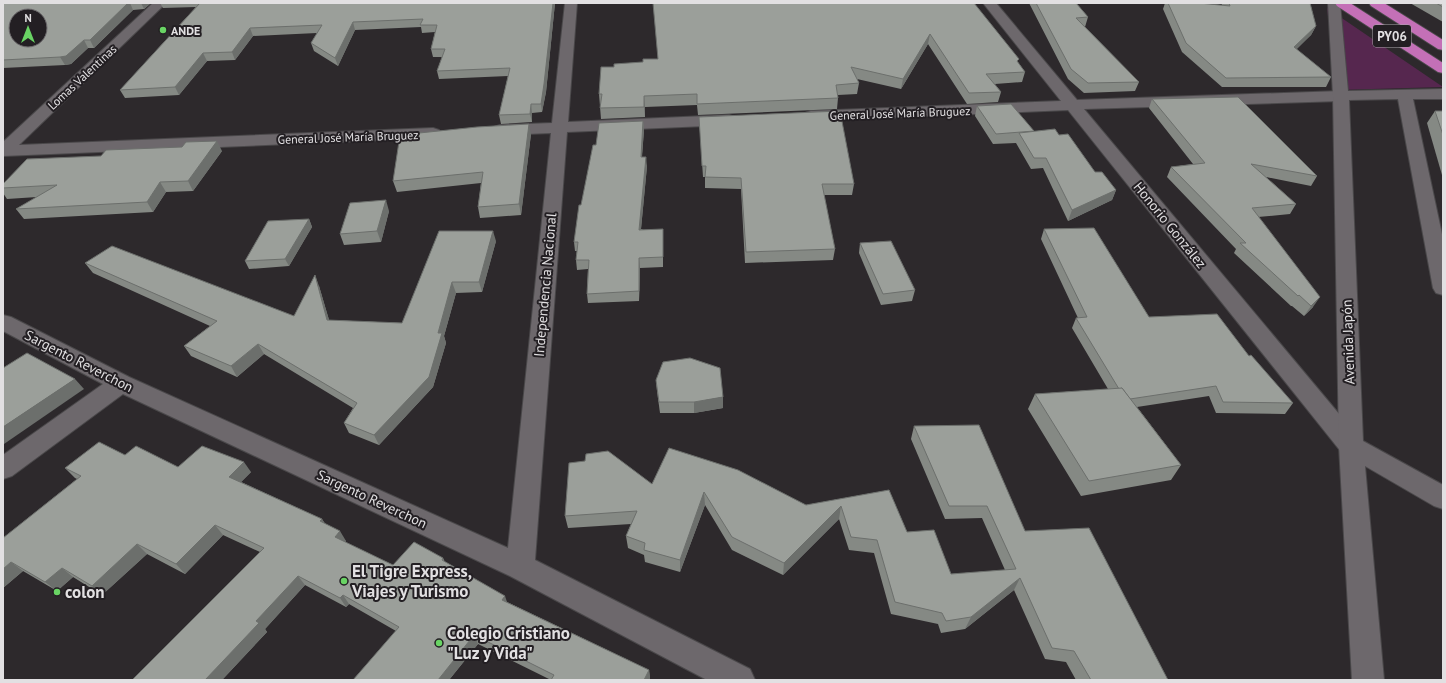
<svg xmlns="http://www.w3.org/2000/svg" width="1446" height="683" viewBox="0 0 1446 683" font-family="'PT Sans',sans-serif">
  <rect width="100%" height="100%" fill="#2d292c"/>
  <!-- green -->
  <polygon fill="#56274f" points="1327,8 1443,87 1337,90"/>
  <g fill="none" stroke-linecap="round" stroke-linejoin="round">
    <!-- street casing -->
    <g stroke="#4a484a" stroke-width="2">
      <g id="street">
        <polygon points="153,3 166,3 19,145 433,128 439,130 441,133 439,136 433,138 3,156 3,142"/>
        <polygon points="565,3 577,3 568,122 729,115 735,117 737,120 735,123 729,125 567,132 535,560 750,669 755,680 707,680 510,576 123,394 12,476 3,479 3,455 103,384 3,331 3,315 11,317 129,377 508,548 551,133 500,135 494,133 492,130 494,127 500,125 552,123"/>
        <polygon points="983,3 996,3 1077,100 1341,91 1346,93 1349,96 1346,99 1341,101 1084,109 1360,439 1363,446 1360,453 1351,456 1342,453 1068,110 811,121 805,119 803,116 805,113 811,111 1061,101"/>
      </g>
    </g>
    <!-- secondary casing -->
    <g stroke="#4a484a" stroke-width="2">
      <polygon id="secondary" points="1328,3 1340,3 1348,91 1443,89 1443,99 1413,99 1443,239 1443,295 1436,293 1433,288 1398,99 1349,100 1363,441 1443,485 1443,509 1434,506 1365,466 1384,680 1352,680 1339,446 1333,96"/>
    </g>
    <!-- highway casing -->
    <g stroke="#4a484a" stroke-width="2">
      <g id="highway">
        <polygon points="1335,3 1350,3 1443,63 1443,73 1438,72 1337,6"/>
        <polygon points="1369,3 1384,3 1443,40 1443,50 1438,49 1371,6"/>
      </g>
    </g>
    <!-- street -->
    <use href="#street" fill="#6d686c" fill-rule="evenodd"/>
    <!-- secondary -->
    <use href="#secondary" fill="#6d686c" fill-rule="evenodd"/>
    <!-- highway -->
    <use href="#highway" fill="#c470b7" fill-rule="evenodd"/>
  </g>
  <!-- wall -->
  <g fill="#858984">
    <polygon points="3,3 151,3 144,9 133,10 94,48 88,48 71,64 65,65 3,68"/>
    <polygon points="160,3 555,3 546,92 542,112 532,113 532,122 501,124 499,115 508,76 439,79 437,71 442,57 433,57 431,49 435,32 422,33 421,27 355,30 338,66 314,51 311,43 317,33 253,36 235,60 207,61 179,95 125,98 120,90 196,7 163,8"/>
    <polygon points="974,3 1025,72 1022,82 995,84 1001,92 998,102 967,104 928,44 901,89 857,79 859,83 857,94 838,95 838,98 837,109 698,115 697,105 645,107 645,117 601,119 599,94 614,67 643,62 658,59"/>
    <polygon points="1029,3 1076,3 1088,17 1085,27 1139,82 1135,91 1084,93 1068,79"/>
    <polygon points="1165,3 1222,5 1221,3 1310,3 1316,26 1311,35 1296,49 1331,77 1326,87 1222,87 1182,52 1163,9"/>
    <polygon points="1410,3 1443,3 1443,22"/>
    <polygon points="1152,99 1317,176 1311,186 1266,177 1296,204 1290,214 1258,217 1313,307 1304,316 1292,306 1291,306 1234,253 1236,249 1167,177 1171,167 1193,164 1149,108"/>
    <polygon points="977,106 1034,131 1059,135 1095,172 1116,190 1112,200 1068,221 1043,168 1031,169 1016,143 993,144 975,116"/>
    <polygon points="1435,111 1443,111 1443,175 1442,175 1427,123"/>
    <polygon points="699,117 854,184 852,195 824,195 835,249 833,260 745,263 741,189 705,188 705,177 703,177"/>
    <polygon points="643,121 644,130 642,157 647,166 641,229 663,238 663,267 640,268 639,301 588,303 587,294 588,269 577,270 576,260 577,251 575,251 574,242 581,205 596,145"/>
    <polygon points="531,134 521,215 480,218 478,207 481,183 397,192 393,181"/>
    <polygon points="222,151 193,191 166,192 153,212 24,219 16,209 37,197 7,199 3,193 3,184"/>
    <polygon points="389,211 381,242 344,245 340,234"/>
    <polygon points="309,219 312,227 289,266 249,269 245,261"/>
    <polygon points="1044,229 1149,317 1249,356 1293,403 1285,414 1216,413 1209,396 1137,407 1181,465 1171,480 1081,496 1028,409 1035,394 1108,389 1072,328 1076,318 1078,318 1041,239"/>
    <polygon points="496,241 482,292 456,293 444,336 446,343 433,387 379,445 349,433 344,423 353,408 264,354 237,377 191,356 184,346 210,326 93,273 85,263 294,316 319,286 329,320 402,323"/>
    <polygon points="860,243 915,290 912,301 881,305 859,253"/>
    <polygon points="656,380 723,408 694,413 660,413 657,391"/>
    <polygon points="914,426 1025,531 1168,680 1076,680 1066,662 1045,659 1014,590 965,629 941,633 938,624 891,614 874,553 849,550 839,519 783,575 732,550 705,505 680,572 645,562 644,555 628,548 626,536 631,524 568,528 565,516 652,484 806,505 889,490 907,532 951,574 1005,570 982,518 945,519 911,439"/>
    <polygon points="125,455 178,467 251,472 241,482 322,519 325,524 346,541 345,542 393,565 443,558 445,562 507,602 649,670 650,678 649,680 551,680 478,644 449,680 353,680 396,631 349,604 346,607 305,585 265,629 267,632 222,680 260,552 223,535 185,574 147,554 102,595 73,577 57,591 23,571 3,588 3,538 77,479 75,478 65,468"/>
  </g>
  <!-- shaded-wall -->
  <g fill="#6c6f6c">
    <polygon points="128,3 130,3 133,10 94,48 90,40"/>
    <polygon points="141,3 151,3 144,9"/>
    <polygon points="553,3 555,3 546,92 542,112 541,104"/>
    <polygon points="353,22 355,30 338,66 335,58"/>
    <polygon points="1316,26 1311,35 1289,57 1294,47"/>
    <polygon points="250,28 253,36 235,60 232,52"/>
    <polygon points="930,34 928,44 901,89 903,79"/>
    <polygon points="84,40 88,48 71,64 65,65 60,57"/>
    <polygon points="203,53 207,61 179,95 175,87"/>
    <polygon points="644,96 645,107 645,117 644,107"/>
    <polygon points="531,104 532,113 532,122 530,114"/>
    <polygon points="643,121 644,130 641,166 641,157"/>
    <polygon points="529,124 531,134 521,215 519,204"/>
    <polygon points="217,141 222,151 193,191 188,181"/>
    <polygon points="646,157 647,166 640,239 639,230"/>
    <polygon points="160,182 166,192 153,212 147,202"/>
    <polygon points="1116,190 1112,200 1068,221 1072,210"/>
    <polygon points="386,200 389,211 381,242 377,231"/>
    <polygon points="309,219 312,227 289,266 285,259"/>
    <polygon points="493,231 496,241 482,292 479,282"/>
    <polygon points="639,258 640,268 639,301"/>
    <polygon points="315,275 319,286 332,330 327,320"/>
    <polygon points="452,282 456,293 444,336 446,343 433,387 379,445 374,435 438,333"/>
    <polygon points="1320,297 1313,307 1304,316 1311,306"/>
    <polygon points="258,344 264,354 237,377 231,366"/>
    <polygon points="75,379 84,389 4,444 3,443 3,427"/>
    <polygon points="723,397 723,408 694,413 694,402"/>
    <polygon points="244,462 251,472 236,487 229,477"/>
    <polygon points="704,492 705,505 680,572 680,560"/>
    <polygon points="841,506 839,519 783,575 784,563"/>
    <polygon points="322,519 328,528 320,521"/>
    <polygon points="215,525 223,535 185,574 176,564"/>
    <polygon points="340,531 346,541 341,547 335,537"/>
    <polygon points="137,544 147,554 102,595 92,586"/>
    <polygon points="11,562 23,571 3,588 3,569"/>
    <polygon points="62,568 73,577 57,591 45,582"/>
    <polygon points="298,576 305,585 265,629 267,632 222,680 205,680 256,621"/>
    <polygon points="1020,578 1014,590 965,629 971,617"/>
    <polygon points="343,595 349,604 346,607 340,598"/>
    <polygon points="505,596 508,605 502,600"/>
    <polygon points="474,635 478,644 449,680 438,680"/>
    <polygon points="649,670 650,678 649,680 644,680"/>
  </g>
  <!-- building -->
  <g fill="#9b9f9a" stroke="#6c6f6c" fill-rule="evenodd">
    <path d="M3 3H128L90 40H84L66 56 60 57 3 60ZM16 16H40V40H16Z"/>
    <polygon points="200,3 553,3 544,84 541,104 531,104 530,114 499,115 510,68 437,71 445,49 431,49 437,25 420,25 423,19 353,22 335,58 311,43 322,25 250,28 232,52 203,53 175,87 120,90"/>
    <polygon points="653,3 974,3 1019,59 1017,61 1025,72 986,74 1001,92 969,93 930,34 903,79 851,67 859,83 836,85 838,98 697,104 697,94 644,96 644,107 600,108 602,94 599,94 601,67 614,67 614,64 643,62 643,59 658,59"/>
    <polygon points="1036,3 1076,3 1088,17 1076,18 1139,82 1088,83 1071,69"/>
    <polygon points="1168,3 1199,3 1230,6 1229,3 1310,3 1316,26 1294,47 1331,77 1226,78 1186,43"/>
    <polygon points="1436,3 1443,3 1443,7"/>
    <polygon points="1238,97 1317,176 1251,164 1296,204 1252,208 1320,297 1311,306 1299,295 1298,296 1240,243 1246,243 1171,167 1205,163 1152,99"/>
    <polygon points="1011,104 1034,131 996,134 977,106"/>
    <polygon points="840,111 854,184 822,184 835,249 746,252 741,178 705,177 706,166 702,166 699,117"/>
    <polygon points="1435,111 1443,111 1443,135"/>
    <polygon points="643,121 641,157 646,157 639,230 663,229 663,257 639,258 639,291 587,294 589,260 576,260 578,242 574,242 579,205 581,205 593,145 596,145 599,123"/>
    <polygon points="529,124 519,204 478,207 483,172 393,181 400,135 477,127"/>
    <polygon points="1055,129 1059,135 1068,134 1095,172 1102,172 1116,190 1072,210 1046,158 1034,158 1019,133"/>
    <polygon points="217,141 188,181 160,182 147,202 16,209 57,185 3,188 3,184 27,159 101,156 106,150 182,147 186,142"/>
    <polygon points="386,200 377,231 340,234 350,203"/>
    <polygon points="309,219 285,259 245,261 268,221"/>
    <polygon points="1094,228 1149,317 1217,314 1249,356 1251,355 1293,403 1223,402 1216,386 1130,399 1122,388 1119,389 1076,318 1087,317 1044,229"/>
    <polygon points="439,231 493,231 479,282 452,282 438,333 442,333 429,377 374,435 344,423 357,403 258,344 231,366 184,346 217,321 85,263 112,246 294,316 315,275 327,320 402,323"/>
    <polygon points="891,241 915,290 883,294 860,243"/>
    <polygon points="27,353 75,379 3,427 3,368"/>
    <polygon points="690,358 720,368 723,397 694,402 659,402 656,380 663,362"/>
    <polygon points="1122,388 1181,465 1089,481 1035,394"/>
    <polygon points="979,425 1025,531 1089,528 1168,680 1091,680 1074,651 1052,648 1020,578 971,617 946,621 942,613 895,602 877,540 851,537 841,506 784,563 732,537 704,492 680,560 644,550 645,543 626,536 637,511 565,516 569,463 585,461 586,454 608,451 652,484 669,448 738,470 806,505 889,490 907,532 934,530 951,574 1016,569 987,506 949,506 914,426"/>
    <polygon points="99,442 125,455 136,446 178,467 202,446 244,462 229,477 322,519 320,521 340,531 335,537 393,565 414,542 443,558 442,560 505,596 502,600 649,670 644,680 551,680 554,675 474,635 438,680 353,680 399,627 343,595 340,598 298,576 256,621 259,623 205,680 132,680 264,548 215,525 176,564 137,544 92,586 62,568 45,582 11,562 3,569 3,538 81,476 65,468"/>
  </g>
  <!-- markers -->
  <g fill="#69d464" stroke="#231f23" stroke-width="1.5">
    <circle cx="163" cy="30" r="4"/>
    <circle cx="344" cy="581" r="4"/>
    <circle cx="57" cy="592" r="4"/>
    <circle cx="439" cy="643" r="4"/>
  </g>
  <g text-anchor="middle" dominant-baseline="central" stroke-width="4" stroke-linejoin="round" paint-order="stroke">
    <!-- far-poi labels -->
    <g font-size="12" font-weight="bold" fill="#e2e0e2" stroke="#231f23" text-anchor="start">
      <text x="171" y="30">ANDE</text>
    </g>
    <!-- far-street labels -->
    <g font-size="12" fill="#e2e0e2" stroke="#231f23">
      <text transform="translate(82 77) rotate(-43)">Lomas Valentinas</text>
      <text transform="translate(900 113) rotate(-2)">General José María Bruguez</text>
      <text transform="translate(348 137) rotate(-2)">General José María Bruguez</text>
    </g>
    <!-- shield labels -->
    <rect fill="#231f23" stroke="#a9a6a9" stroke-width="1" x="1373" y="25" width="38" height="22" rx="3"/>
    <g font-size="13" font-weight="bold" fill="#e2e0e2">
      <text x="1392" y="36">PY06</text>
    </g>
    <!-- street labels -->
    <g font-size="14" fill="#e2e0e2" stroke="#231f23">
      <text transform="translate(1170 225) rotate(51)">Honorio González</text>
      <text transform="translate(545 285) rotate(-85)">Independencia Nacional</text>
      <text transform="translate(1348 342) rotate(-92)">Avenida Japón</text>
      <text transform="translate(79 361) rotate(27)">Sargento Reverchon</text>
      <text transform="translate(372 499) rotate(25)">Sargento Reverchon</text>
    </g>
    <!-- near-poi labels -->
    <g font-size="17" font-weight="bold" fill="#e2e0e2" stroke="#231f23" text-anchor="start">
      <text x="352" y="571">El Tigre Express,<tspan x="352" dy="20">Viajes y Turismo</tspan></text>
      <text x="65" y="592">colon</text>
      <text x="447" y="633">Colegio Cristiano<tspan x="447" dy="20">"Luz y Vida"</tspan></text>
    </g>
  </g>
  <!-- border -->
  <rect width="1446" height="683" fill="none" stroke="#e2e0e2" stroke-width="8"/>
  <!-- north arrow -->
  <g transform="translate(28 28)"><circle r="19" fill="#231f23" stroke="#6f6c6f"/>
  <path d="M0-3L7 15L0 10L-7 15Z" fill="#69d464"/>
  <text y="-6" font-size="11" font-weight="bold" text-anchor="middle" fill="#e2e0e2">N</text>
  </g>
</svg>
